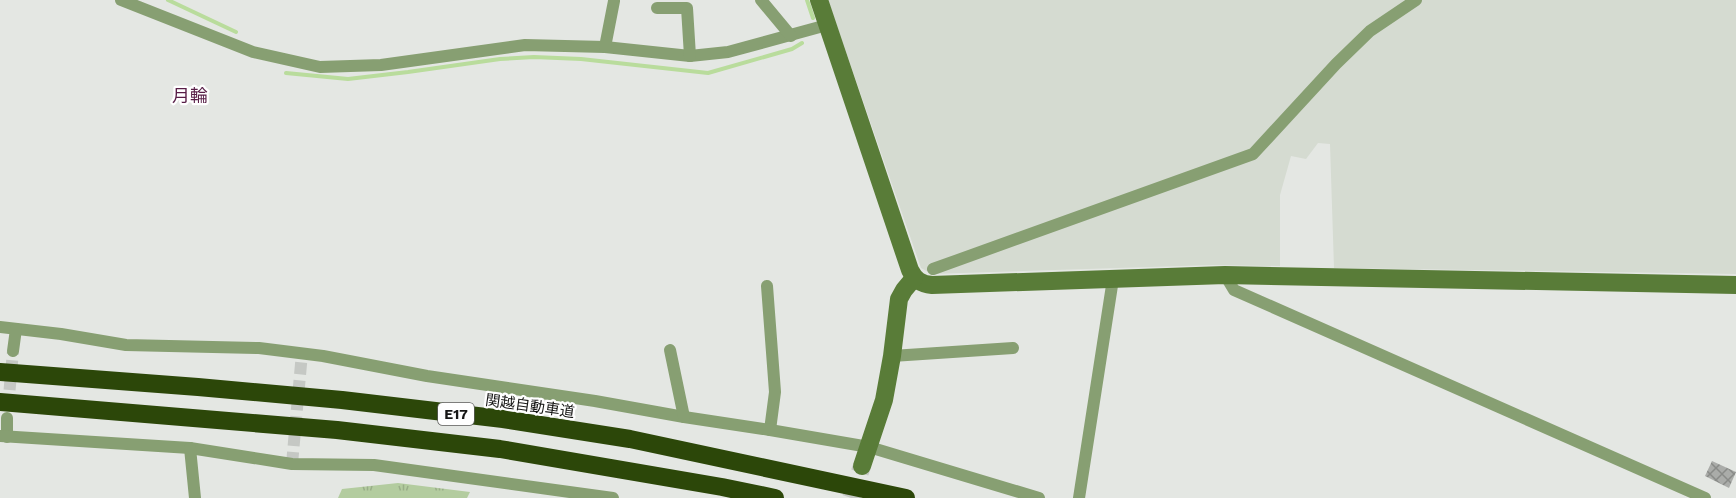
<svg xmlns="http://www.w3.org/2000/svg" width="1736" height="498" viewBox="0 0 1736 498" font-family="'Work Sans','Noto Sans JP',sans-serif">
  <defs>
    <pattern id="grass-tufts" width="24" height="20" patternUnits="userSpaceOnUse" patternTransform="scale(1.5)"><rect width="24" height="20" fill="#b3cc9f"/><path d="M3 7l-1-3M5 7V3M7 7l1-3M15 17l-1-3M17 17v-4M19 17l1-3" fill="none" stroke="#99ae88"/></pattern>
    <pattern id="building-cross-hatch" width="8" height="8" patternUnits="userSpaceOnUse" patternTransform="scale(1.5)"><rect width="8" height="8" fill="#aaaca9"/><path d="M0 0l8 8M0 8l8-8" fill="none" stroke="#898b88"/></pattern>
  </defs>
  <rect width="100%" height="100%" fill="#e4e7e3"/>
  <!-- built -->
  <polygon fill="#d5dbd1" points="828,0 1736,0 1736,274 1334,268 1330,144 1318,143 1306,159 1291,156 1280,195 1280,266 1213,265 932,274 921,268"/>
  <!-- grass -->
  <polygon fill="url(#grass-tufts)" points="398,483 470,492 467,498 338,498 342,489"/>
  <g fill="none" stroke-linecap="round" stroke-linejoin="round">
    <!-- stream -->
    <g stroke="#b9dc9c" stroke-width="4">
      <polyline points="168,0 236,32"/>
      <polyline points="807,0 813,18"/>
      <polyline points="286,73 348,79 408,72 500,59 534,57 581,59 708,73 792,49 802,43"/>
    </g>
  </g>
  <!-- building -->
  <polygon fill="url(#building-cross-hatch)" points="1712,461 1736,472 1729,488 1705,476"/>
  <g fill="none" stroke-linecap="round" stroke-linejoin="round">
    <!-- street-tunnel -->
    <g stroke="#c5c8c4" stroke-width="12" stroke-dasharray="12 6" stroke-linecap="butt">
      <polyline points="8,408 13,351"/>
      <polyline points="292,464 302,353"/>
    </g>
    <!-- secondary-tunnel -->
    <polyline stroke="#c5c8c4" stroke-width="18" stroke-dasharray="18 9" stroke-linecap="butt" points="851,498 862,466"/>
    <!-- street -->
    <g stroke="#879f72" stroke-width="12">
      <polyline points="121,0 253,52 320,67 381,65 525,45 605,47 690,56 728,52 827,25"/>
      <polyline points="761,0 791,36"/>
      <polyline points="657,8 687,8 690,56"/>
      <polyline points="605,47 614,1"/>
      <polyline points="933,269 1253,154 1336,64 1370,31 1416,0"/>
      <polyline points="1225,275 1234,290 1705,498"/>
      <polyline points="767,286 775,392 770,430"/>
      <polyline points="0,327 61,334 126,345 259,348 323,356 427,376 595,401 684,417 770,430 869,447 1039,498"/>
      <polyline points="670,350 684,417"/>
      <polyline points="13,351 16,329"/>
      <polyline points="892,356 1013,348"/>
      <polyline points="7,418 7,437"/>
      <polyline points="0,436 190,448 292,464 374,465 613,498"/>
      <polyline points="190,448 195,498"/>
      <polyline points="1079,498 1113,279"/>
    </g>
    <!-- secondary -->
    <g stroke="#597c38" stroke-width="18">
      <path d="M819 0 910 270C915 280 921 284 932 285L1225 275 1736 285"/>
      <polyline points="862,466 884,400 892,356 899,299 904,290 914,278"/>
    </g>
    <!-- highway -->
    <g stroke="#2c4709" stroke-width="18">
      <polyline points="0,372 198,387 342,400 503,419 630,439 906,498"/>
      <polyline points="0,402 337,430 500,449 722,487 775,498"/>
    </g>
  </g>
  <g text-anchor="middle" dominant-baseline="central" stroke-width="4.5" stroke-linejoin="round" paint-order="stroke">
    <!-- shield labels -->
    <rect fill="#fff" stroke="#5c5c5b" stroke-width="1.5" x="438" y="403" width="36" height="22" rx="4.5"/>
    <g font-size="14" font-weight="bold" fill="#161615">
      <text x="456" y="414">E17</text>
    </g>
    <!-- street labels -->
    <g font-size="15" fill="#161615" stroke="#fff">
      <text transform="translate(530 406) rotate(8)">関越自動車道</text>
    </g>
    <!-- quarter labels -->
    <g font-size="18" fill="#581e47" stroke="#fff">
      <text x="190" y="95">月輪</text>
    </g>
  </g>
</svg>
